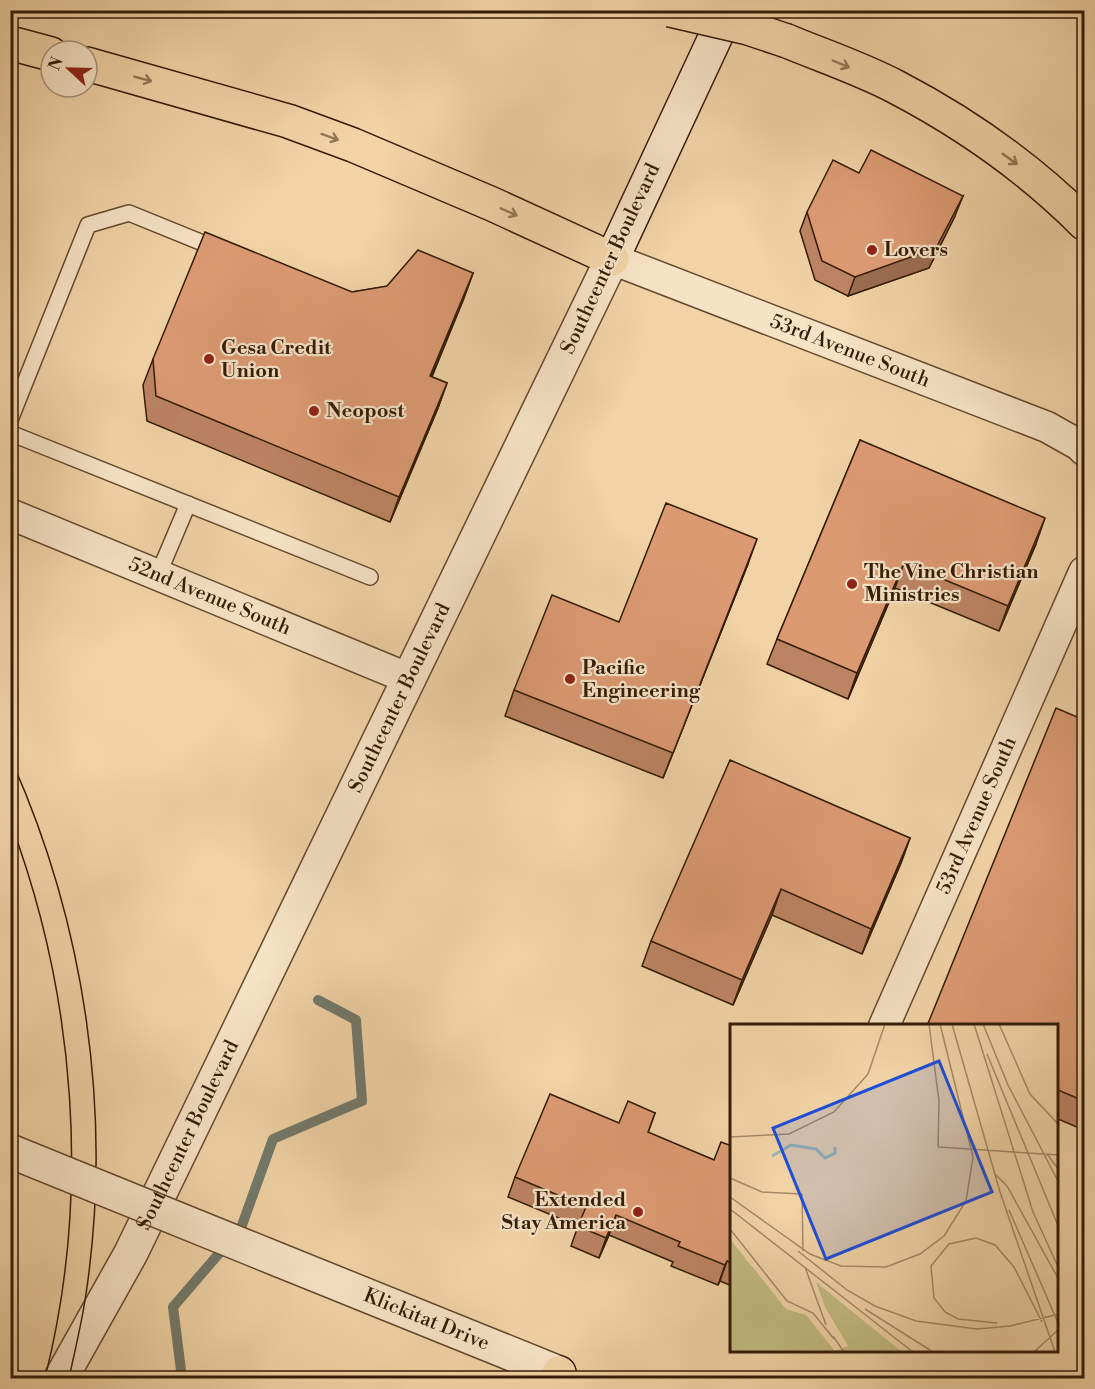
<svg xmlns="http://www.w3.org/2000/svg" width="1095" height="1389" viewBox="0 0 1095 1389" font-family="'Libre Bodoni',serif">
  <rect width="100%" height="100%" fill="#f1d3a6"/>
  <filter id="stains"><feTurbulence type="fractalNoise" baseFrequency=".00333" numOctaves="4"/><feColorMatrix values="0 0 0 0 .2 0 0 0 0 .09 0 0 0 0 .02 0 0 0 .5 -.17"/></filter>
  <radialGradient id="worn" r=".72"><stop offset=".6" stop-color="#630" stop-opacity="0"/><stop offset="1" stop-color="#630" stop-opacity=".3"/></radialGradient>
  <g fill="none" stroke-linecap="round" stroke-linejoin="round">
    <!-- stream -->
    <polyline stroke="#72796b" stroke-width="10" points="182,1378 173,1307 241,1228 273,1139 362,1101 356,1020 318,1000"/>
    <!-- service casing -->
    <g stroke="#634a2e" stroke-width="18">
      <g id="service">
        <polyline points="10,420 88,225 129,213 220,250"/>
        <polyline points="10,433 370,577"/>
        <polyline points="158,575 188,504"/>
      </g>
    </g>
    <!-- minor casing -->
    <g stroke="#634a2e" stroke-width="33">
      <g id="minor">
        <path id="s1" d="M612 259 1047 427 1079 445 1084 450"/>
        <path id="s2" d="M10 514 410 679"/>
        <path id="s3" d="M884 1026 1084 572"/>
      </g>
    </g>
    <!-- tertiary casing -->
    <g stroke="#634a2e" stroke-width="36">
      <g id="tertiary">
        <path id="s4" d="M279 1260 559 1373"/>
        <path id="s5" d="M61 1378 131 1253 612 259"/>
      </g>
    </g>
    <!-- secondary casing -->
    <g stroke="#341c06" stroke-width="36">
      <polyline id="secondary" points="612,259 728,10"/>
    </g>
    <!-- motorway casing -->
    <g stroke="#341c06" stroke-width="36">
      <g id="motorway">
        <path d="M787 41C823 56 862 69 896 87 965 123 1029 168 1084 223"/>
        <polyline points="10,43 51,54"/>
        <polyline points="87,64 288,121 353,145 492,204 612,259"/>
        <polyline points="557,1378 559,1373"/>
      </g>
    </g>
    <!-- service -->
    <use href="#service" stroke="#f6e2c5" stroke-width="15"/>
    <!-- minor -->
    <use href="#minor" stroke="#f6e2c5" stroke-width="30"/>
    <!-- tertiary -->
    <use href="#tertiary" stroke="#f6e2c5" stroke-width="33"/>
    <!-- secondary -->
    <use href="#secondary" stroke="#f6e2c5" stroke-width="33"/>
    <!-- motorway -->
    <use href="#motorway" stroke="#f1d3a6" stroke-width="33"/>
    <!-- tram -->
    <g stroke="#341c06" stroke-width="1.5">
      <path d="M10 757C85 923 113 1113 86 1294 82 1322 75 1350 69 1378"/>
      <path d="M10 821C76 997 91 1196 45 1378"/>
    </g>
    <!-- tertiary-bridge casing -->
    <g stroke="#634a2e" stroke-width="36" stroke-linecap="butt">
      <polyline id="tertiary-bridge" points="10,1151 279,1260"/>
    </g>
    <!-- motorway-bridge casing -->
    <g stroke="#341c06" stroke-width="36" stroke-linecap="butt">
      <polyline id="motorway-bridge" points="670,10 748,28 787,41"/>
    </g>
    <!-- tertiary-bridge -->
    <use href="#tertiary-bridge" stroke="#f6e2c5" stroke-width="33"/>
    <!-- motorway-bridge -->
    <use href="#motorway-bridge" stroke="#f1d3a6" stroke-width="33"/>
  </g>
  <!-- wall -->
  <g fill="#bd8463" stroke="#341c06" stroke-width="1.5">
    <polygon points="859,173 955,216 929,268 848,296 815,280 800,231 807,212"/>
    <polygon points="473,273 464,298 432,377 447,383 438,408 390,522 147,421 143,385 153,359 352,292"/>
    <polygon points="860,440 1036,544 999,631 895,588 848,699 767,664 777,639"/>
    <polygon points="748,564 663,778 505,716 514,690 619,622"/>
    <polygon points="1084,720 1084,1115 1079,1128 1058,1119 1058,1026"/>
    <polygon points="910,838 901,863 862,954 772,915 733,1005 642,966 651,941"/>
    <polygon points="655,1113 648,1133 714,1160 732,1146 732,1286 720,1281 718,1285 671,1266 673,1262 609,1235 599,1258 571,1246 578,1226 508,1197 515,1177 619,1123"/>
  </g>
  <!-- shaded-wall -->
  <g fill="#9a6c50" stroke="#341c06" stroke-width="1.5">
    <polygon points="963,196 955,216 929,268 848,296 855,277"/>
    <polygon points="473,273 464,298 421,401 430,376"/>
    <polygon points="447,383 438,408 390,522 399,497"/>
    <polygon points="1045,518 1036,544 999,631 1008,606"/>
    <polygon points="757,539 748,564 663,778 673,753"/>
    <polygon points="904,563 895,588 848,699 857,673"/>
    <polygon points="910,838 901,863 862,954 871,929"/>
    <polygon points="781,889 772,915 733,1005 742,980"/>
    <polygon points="616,1215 609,1235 599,1258 606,1238"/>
    <polygon points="727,1261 720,1281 718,1285 725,1265"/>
  </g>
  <!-- building -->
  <g fill="#dc9a73" stroke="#341c06" stroke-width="1.5">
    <polygon points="871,150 963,196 936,248 855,277 822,261 807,212 833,160 859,173"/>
    <polygon points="205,232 352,292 387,286 418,250 473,273 430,376 447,383 399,497 156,396 153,359"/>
    <polygon points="860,440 1045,518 1008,606 904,563 857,673 777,639"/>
    <polygon points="666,503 757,539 673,753 514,690 552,595 619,622"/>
    <polygon points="1056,708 1084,720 1084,1101 1058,1090 1058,1026 927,1026"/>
    <polygon points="730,760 910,838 871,929 781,889 742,980 651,941"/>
    <polygon points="550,1094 619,1123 628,1101 655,1113 648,1132 714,1160 721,1142 732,1146 732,1263 727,1261 725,1265 678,1246 680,1242 616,1215 606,1238 578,1226 586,1207 515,1177"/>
  </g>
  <!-- one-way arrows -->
  <defs><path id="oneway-shaft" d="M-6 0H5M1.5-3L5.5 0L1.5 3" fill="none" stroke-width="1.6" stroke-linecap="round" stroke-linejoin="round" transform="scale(1.5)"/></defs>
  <g stroke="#927856">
    <use href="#oneway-shaft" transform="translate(841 64) rotate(23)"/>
    <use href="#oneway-shaft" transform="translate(143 79) rotate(15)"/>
    <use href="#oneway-shaft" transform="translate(330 137) rotate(20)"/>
    <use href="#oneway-shaft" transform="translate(1010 159) rotate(36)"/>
    <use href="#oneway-shaft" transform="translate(509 212) rotate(24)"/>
  </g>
  <!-- markers -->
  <g fill="#8f2418" stroke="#f6e2c5" stroke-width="2">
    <circle cx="872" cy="250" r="6"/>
    <circle cx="209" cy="359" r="6"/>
    <circle cx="314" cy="411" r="6"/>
    <circle cx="852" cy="584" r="6"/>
    <circle cx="570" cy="679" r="6"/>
    <circle cx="638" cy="1212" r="6"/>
  </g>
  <g text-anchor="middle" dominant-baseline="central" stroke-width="4.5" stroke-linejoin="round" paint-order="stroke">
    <!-- poi labels -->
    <g font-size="20" font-weight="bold" fill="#341c06" stroke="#f6e2c5" text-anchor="start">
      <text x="884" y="250">Lovers</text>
      <text x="221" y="348">Gesa Credit<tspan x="221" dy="23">Union</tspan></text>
      <text x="326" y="411">Neopost</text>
      <text x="864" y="572">The Vine Christian<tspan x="864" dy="23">Ministries</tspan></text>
      <text x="582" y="668">Pacific<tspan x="582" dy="23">Engineering</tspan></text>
      <text x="626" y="1200" text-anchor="end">Extended<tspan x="626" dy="23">Stay America</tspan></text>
    </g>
    <!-- street labels -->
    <g font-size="20" fill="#341c06" stroke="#f6e2c5">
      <text transform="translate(611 259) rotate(-65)">Southcenter Boulevard</text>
      <text stroke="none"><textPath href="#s1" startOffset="255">53rd Avenue South</textPath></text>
      <text stroke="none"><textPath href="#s2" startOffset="216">52nd Avenue South</textPath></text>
      <text stroke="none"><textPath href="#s5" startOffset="760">Southcenter Boulevard</textPath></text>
      <text stroke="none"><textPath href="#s3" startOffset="230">53rd Avenue South</textPath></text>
      <text stroke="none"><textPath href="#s5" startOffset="274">Southcenter Boulevard</textPath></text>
      <text stroke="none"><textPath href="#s4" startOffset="159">Klickitat Drive</textPath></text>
    </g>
  </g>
  <!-- overview -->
  <g transform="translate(730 1024)">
    <rect width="328" height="328" fill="#f1d3a6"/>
    <path d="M0 215 56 285 76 291 105 327 118 322 95 283 86 258 172 328H0Z" fill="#c2ba81"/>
    <path fill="none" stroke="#9cb7ae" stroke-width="3" d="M42 132 61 121 86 125 95 134 105 129V123"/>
    <path fill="none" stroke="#a58a66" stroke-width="1.5" d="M199 0 209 77 208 123M222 0 270 168 325 328M244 0 303 188 329 245M253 0 278 61 329 159M269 0 300 70 329 101M257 30 329 204M0 113 59 110 104 88 138 50 155 0M208 123 329 131M317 130 329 146M265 150 277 162 329 256M0 154 32 168 72 170M72 170 73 227M0 173 80 230 111 242 156 243 190 230 214 212 236 177 243 133 210 0M0 185 183 328M279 186 329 301M0 205 57 277 83 289 104 315M68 227 117 266 145 282 186 297 247 305 280 302 329 290M75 243 96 301M135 285 203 328M267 299 228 295 215 288 204 274 201 242 219 220 246 214 265 221 284 243 312 298M103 312 114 328M304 328 329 305"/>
    <path fill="#1d4ed8" fill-opacity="0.15" stroke="#1d4ed8" stroke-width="3" d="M209 37 262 168 96 235 43 104Z"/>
    <rect width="328" height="328" fill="none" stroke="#341c06" stroke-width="3"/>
  </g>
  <!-- margin -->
  <rect width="1095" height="1389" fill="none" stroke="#f1d3a6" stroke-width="36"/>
  <rect x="12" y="12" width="1071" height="1365" fill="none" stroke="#341c06" stroke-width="3"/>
  <rect x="18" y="18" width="1059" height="1353" fill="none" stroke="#341c06" stroke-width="1.5"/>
  <!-- north arrow -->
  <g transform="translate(69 69) rotate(292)"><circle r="28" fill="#f6e2c5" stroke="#a89379" stroke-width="1.5"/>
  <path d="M0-4.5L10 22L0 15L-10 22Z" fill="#8f2418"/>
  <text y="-9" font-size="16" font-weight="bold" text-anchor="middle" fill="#341c06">N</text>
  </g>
  <rect width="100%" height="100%" filter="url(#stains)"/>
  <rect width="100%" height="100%" fill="url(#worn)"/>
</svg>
